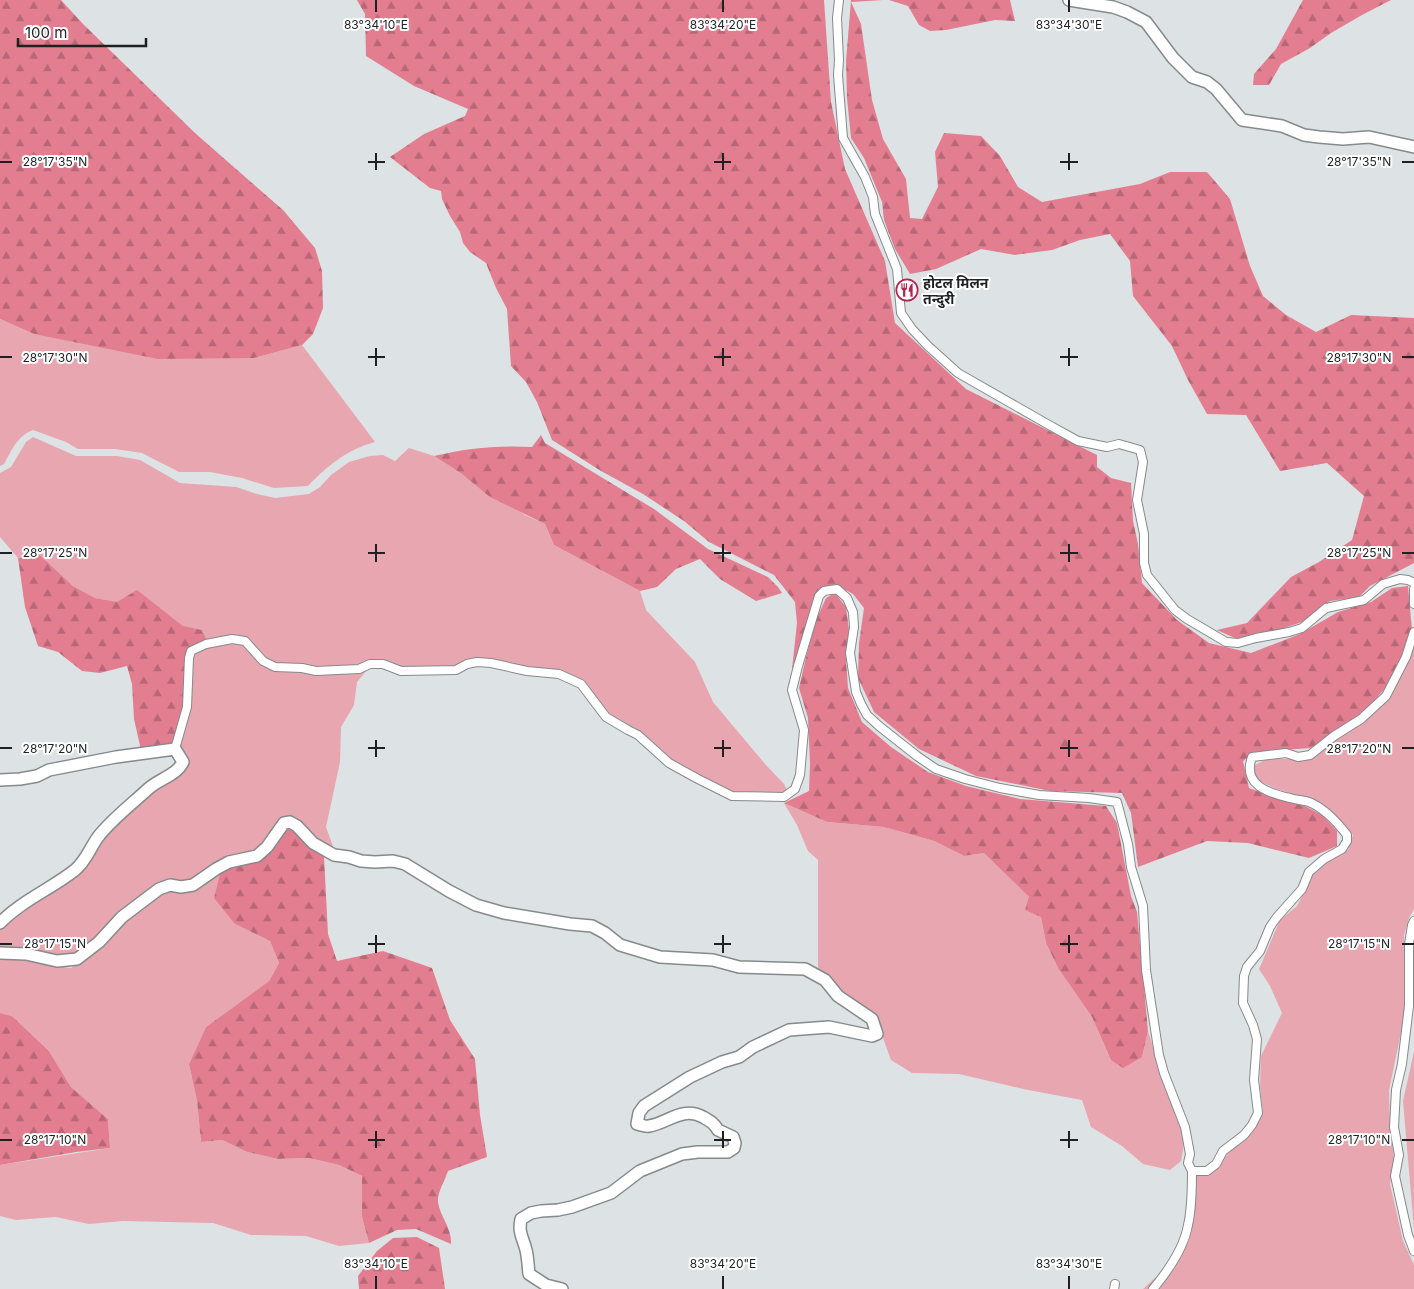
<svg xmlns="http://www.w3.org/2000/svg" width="1414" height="1289" viewBox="0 0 1414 1289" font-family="Inter,'Noto Sans Devanagari',sans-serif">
  <defs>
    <pattern id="forest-firs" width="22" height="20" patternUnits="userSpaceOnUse" patternTransform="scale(1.25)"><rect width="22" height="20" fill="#e37e90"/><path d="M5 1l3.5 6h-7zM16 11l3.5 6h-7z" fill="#b76775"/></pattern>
  </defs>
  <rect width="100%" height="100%" fill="#dde2e4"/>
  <!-- grass -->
  <g fill="#e8a6b0">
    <path d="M0 319 34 334 254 358 302 345 375 442C348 449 327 466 308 486L274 488 242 478 210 472H179L142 453 115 449H78L66 442 33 430C17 436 12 450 4 464L0 466Z"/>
    <polygon points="33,437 76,456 117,456 140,460 180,483 236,487 257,494 275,498 309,494 320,487 331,475 349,462 370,456 383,455 395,461 409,448 434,456 525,515 545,524 554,545 640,591 646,610 695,662 713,702 765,764 784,784 787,790 777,794 732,792 673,762 640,732 606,712 587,686 536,669 503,662 456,667 402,668 389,662 375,661 349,666 319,666 281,664 265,659 246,639 208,642 202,630 184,627 165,612 95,598 73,586 40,555 18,558 0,537 0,473 11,467 26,442"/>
    <polygon points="232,642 243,645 262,664 343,672 367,670 357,682 354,705 341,727 340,762 326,827 335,852 257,851 191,883 169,883 79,954 65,958 0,950 0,930 10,918 41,899 144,797 184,770 179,744 182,732 189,716 192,655 201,648"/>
    <path d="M1414 645V909L1409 918 1404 935V1018L1389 1090 1390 1127 1394 1159 1390 1184 1403 1241 1414 1265V1289H1143L1180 1255 1193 1213 1196 1174 1210 1175 1236 1144 1254 1130 1263 1113 1260 1086 1261 1056 1282 1013 1270 986 1259 969 1280 920 1297 906 1313 875 1326 863 1348 850 1353 835 1321 804 1304 797 1276 789 1255 779V765L1267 759H1311C1327 745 1339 738 1356 727 1386 708 1403 678 1414 645Z"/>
    <polygon points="784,803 827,822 884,827 934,841 964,856 984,853 1029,897 1041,917 1046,943 1058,968 1092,1017 1111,1060 1142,1057 1148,1031 1171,1102 1180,1121 1184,1144 1181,1161 1170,1170 1143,1164 1122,1146 1091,1127 1082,1100 1023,1089 959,1074 912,1073 891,1060 883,1038 878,1017 859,1007 818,973 818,860 808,851 797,825"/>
    <polygon points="221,870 235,924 270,941 279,963 269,981 206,1027 189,1064 197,1101 201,1142 222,1140 247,1152 278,1159 309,1158 339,1165 362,1176 362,1217 369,1243 339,1246 306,1236 251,1235 213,1223 123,1221 89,1224 56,1217 16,1220 0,1216 0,1165 110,1148 108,1119 71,1087 49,1051 12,1016 0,1013 0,959 19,959 49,965 71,968 94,954 111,933 164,892 185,891"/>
    <polygon points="1414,1052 1414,1229 1403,1101"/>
  </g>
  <!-- forest -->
  <g fill="url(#forest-firs)">
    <polygon points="0,0 61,0 83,24 195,133 283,210 315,248 322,271 323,308 313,334 302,345 254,358 158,359 34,334 0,319"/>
    <polygon points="357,0 824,0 831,102 845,169 885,261 895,323 966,389 1097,455 1097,467 1111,478 1131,483 1133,521 1138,544 1142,583 1177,620 1209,643 1251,653 1300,634 1338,612 1371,602 1392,588 1408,586 1412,630 1402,657 1388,685 1366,710 1311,748 1254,752 1243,761 1249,788 1284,801 1305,806 1322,815 1337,831 1337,846 1309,858 1248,843 1207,841 1138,867 1131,813 1122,793 1050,791 976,776 919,749 874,712 858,678 859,643 864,608 853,594 835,584 819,593 796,665 792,669 797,623 795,602 774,575 709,542 684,521 643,494 601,471 552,440 537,402 526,382 511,366 507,309 496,288 486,263 470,252 463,243 460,232 450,216 442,199 441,191 430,188 390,157 424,134 465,116 468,109 414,86 366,56 365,14"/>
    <polygon points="851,0 883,0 851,2 861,24 872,100 883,139 906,179 910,218 922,219 938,187 935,152 944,133 981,136 1000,156 1018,187 1042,202 1140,184 1170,172 1207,172 1230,199 1250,266 1263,296 1286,315 1316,332 1351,315 1414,318 1414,563 1370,586 1359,597 1330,601 1302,622 1278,630 1237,639 1217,630 1247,623 1291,577 1319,562 1352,540 1364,496 1327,463 1280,471 1246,415 1207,414 1188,380 1172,346 1133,296 1130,261 1110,234 1080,240 1052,250 1015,255 981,249 936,269 910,274 895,249 884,220 882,202 864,158 851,138 847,98 846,61"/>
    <polygon points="889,0 1010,0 1015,21 995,20 946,30 930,31 919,25 908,6"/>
    <polygon points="1303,0 1391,0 1362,15 1331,33 1310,48 1281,64 1269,85 1253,85 1254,74 1276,49"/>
    <path d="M541 435 545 443 654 509 708 549 768 577 778 587 782 593 756 601 720 579 700 559 676 569 657 587 640 591 554 545 545 524 490 497 462 474 434 456C467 448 498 445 532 447Z"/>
    <polygon points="40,555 73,586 95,598 117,602 137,590 183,626 202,630 208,642 192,647 184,706 173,744 141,750 134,719 132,684 127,666 100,673 82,671 58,652 38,646 25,607 18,558"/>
    <polygon points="835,593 846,607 849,630 846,659 848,688 862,722 891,747 928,772 966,786 1020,799 1106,806 1117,823 1131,896 1137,912 1148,1031 1142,1057 1123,1068 1111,1060 1092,1017 1058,968 1046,943 1041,917 1025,910 1029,897 984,853 964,856 934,841 884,827 827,822 784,803 809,791 810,764 808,718 799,688 806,657 816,620 826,598"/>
    <path d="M290 825 306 842 324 857 328 934 337 961 383 951 432 968 450 1020 475 1059 480 1115 487 1157 448 1171C445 1180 437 1193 438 1202 440 1217 452 1228 451 1244L416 1229 397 1230 369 1243 362 1217V1176L339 1165 309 1158 278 1159 247 1152 222 1140 201 1142 197 1101 189 1064 206 1027 269 981 279 963 270 941 235 924 214 898 221 870 240 865 284 829Z"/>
    <polygon points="0,1013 12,1016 49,1051 71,1087 108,1119 110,1148 76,1152 0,1165"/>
    <polygon points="417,1237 439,1248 445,1289 359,1289 358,1276 377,1251 393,1238"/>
  </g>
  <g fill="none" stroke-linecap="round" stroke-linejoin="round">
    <!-- street casing -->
    <g stroke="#858a8b" stroke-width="10">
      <g id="street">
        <polyline points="839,0 837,18 839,60 838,75 843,138 865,177 873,197 875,214 897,269 901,313 912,329 928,346 958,373 1049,425 1078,441 1107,447 1119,444 1140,450 1143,462 1137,500 1144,534 1144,563 1147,575 1175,610 1187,619 1226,642 1238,643 1256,638 1289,632 1302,628 1326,608 1364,600 1383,584 1400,579 1408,580 1414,583"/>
        <polyline points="1414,589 1414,604"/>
        <path d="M175 749 187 707 189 658 191 651 206 644 232 639 245 641 263 661 275 667 302 668 316 671 359 669 370 664H383L401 671 456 670 467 664 477 662 491 663 527 671 559 674 581 684 606 717 628 730 638 735 669 763 698 779 732 796 784 797 795 789 800 775 804 730 792 690 798 666 819 596 824 591 837 589 847 598 853 612 854 627 850 653 856 692 861 704 867 715 879 726 917 756 936 769 965 779 1000 788 1039 795 1089 798 1117 802 1128 844 1131 867 1143 906 1146 970 1159 1055 1164 1073 1185 1127 1190 1154 1188 1163 1192 1171H1207L1216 1164 1223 1151 1244 1135 1252 1125 1258 1113 1254 1080 1257 1039 1253 1025 1243 1003 1244 976 1247 967 1260 951 1270 927 1277 917 1302 889 1309 872 1324 859 1342 849 1347 841V835C1337 822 1324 808 1309 802 1303 800 1296 800 1290 798 1268 793 1242 785 1252 757L1286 753 1298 757 1310 755 1334 736 1361 719 1386 696 1406 657 1414 632"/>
        <polyline points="1414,921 1412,925 1409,944 1409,1006 1402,1064 1396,1090 1394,1127 1399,1155 1395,1176 1408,1235 1414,1251"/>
        <polyline points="1114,1289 1115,1284"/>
        <path d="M1153 1289C1168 1271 1184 1248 1188 1225 1192 1208 1192 1189 1192 1171"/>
      </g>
    </g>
    <!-- secondary casing -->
    <g stroke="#858a8b" stroke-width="14">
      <g id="secondary">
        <polyline points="1069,0 1113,7 1127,12 1146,22 1173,58 1192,77 1207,82 1216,89 1242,120 1282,126 1304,135 1319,137 1343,139 1369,137 1414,147"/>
        <path d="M0 780 20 779 37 776 49 770 116 757 175 749 183 762C177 775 159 779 148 789 132 804 112 819 98 837 90 848 86 861 75 870 51 889 21 901 0 923"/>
        <path d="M0 953 26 954 57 961 77 959 99 942 122 917 159 889 170 885 181 887 193 885 216 869 229 862 257 856 267 847 284 823 290 822 297 826 313 843 334 855 349 857 361 861 375 862 393 861 405 864 449 891 476 905 504 913 570 924 592 926 605 933 620 945 660 957 713 960 739 967 805 969 825 980 838 996 872 1019 877 1034 872 1036 829 1027 789 1030 753 1047 739 1057 722 1062 690 1077 644 1106 639 1113 637 1124C641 1125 646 1127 649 1126 668 1123 682 1106 703 1117 710 1121 714 1123 718 1130L733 1137 735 1143 734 1148 728 1152H698L682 1154 640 1171 611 1193 572 1207 558 1210 541 1211 531 1213 521 1219C518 1234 523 1237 526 1250 528 1258 528 1266 529 1274L546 1285 562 1289"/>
      </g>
    </g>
    <!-- street -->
    <use href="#street" stroke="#fff" stroke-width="8"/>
    <!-- secondary -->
    <use href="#secondary" stroke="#fff" stroke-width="11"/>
  </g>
  <!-- ticks -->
  <path fill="none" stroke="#1e2021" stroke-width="2" d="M376 0V12M723 0V12M1069 0V12M376 153V170M723 153V170M1069 153V170M0 162H12M368 162H385M714 162H731M1060 162H1078M1402 162H1414M376 348V366M723 348V366M1069 348V366M0 357H12M368 357H385M714 357H731M1060 357H1078M1402 357H1414M376 544V562M723 544V562M1069 544V562M0 553H12M368 553H385M714 553H731M1060 553H1078M1402 553H1414M376 740V757M723 740V757M1069 740V757M0 748H12M368 748H385M714 748H731M1060 748H1078M1402 748H1414M376 935V953M723 935V953M1069 935V953M0 944H12M368 944H385M714 944H731M1060 944H1078M1402 944H1414M376 1131V1148M723 1131V1148M1069 1131V1148M0 1140H12M368 1140H385M714 1140H731M1060 1140H1078M1402 1140H1414M376 1276V1289M723 1276V1289M1069 1276V1289"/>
  <!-- icons -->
  <defs>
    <g id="restaurant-ring" transform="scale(1.125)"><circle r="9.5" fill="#fff" stroke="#b42350" stroke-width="1.5"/><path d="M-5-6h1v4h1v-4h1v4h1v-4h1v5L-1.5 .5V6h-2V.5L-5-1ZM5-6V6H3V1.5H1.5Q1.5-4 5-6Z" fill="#b42350"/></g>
  </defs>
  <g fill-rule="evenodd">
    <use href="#restaurant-ring" x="907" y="290"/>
  </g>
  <g text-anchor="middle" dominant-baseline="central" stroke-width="4" stroke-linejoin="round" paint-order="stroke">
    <!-- poi labels -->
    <g font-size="14" font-weight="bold" fill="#1e2021" stroke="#fff" text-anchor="start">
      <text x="923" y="282">होटल मिलन<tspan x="923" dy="16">तन्दुरी</tspan></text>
    </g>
  </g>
  <g font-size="12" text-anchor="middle" fill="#1e2021" stroke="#fff" stroke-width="4" stroke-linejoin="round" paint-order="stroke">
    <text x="376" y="29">83°34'10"E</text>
    <text x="723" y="29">83°34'20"E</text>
    <text x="1069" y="29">83°34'30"E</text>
    <text x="55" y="166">28°17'35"N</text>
    <text x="1359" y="166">28°17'35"N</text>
    <text x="55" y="362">28°17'30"N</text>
    <text x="1359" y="362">28°17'30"N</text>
    <text x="55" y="557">28°17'25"N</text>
    <text x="1359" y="557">28°17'25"N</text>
    <text x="55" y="753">28°17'20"N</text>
    <text x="1359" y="753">28°17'20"N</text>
    <text x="55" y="948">28°17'15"N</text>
    <text x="1359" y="948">28°17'15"N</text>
    <text x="55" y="1144">28°17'10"N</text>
    <text x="1359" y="1144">28°17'10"N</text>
    <text x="376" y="1268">83°34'10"E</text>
    <text x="723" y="1268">83°34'20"E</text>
    <text x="1069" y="1268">83°34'30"E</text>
  </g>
  <!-- scale -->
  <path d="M18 38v8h128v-8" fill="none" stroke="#1e2021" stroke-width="2.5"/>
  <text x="25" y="38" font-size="15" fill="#1e2021" stroke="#ffffff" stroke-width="4" paint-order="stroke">100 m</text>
</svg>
